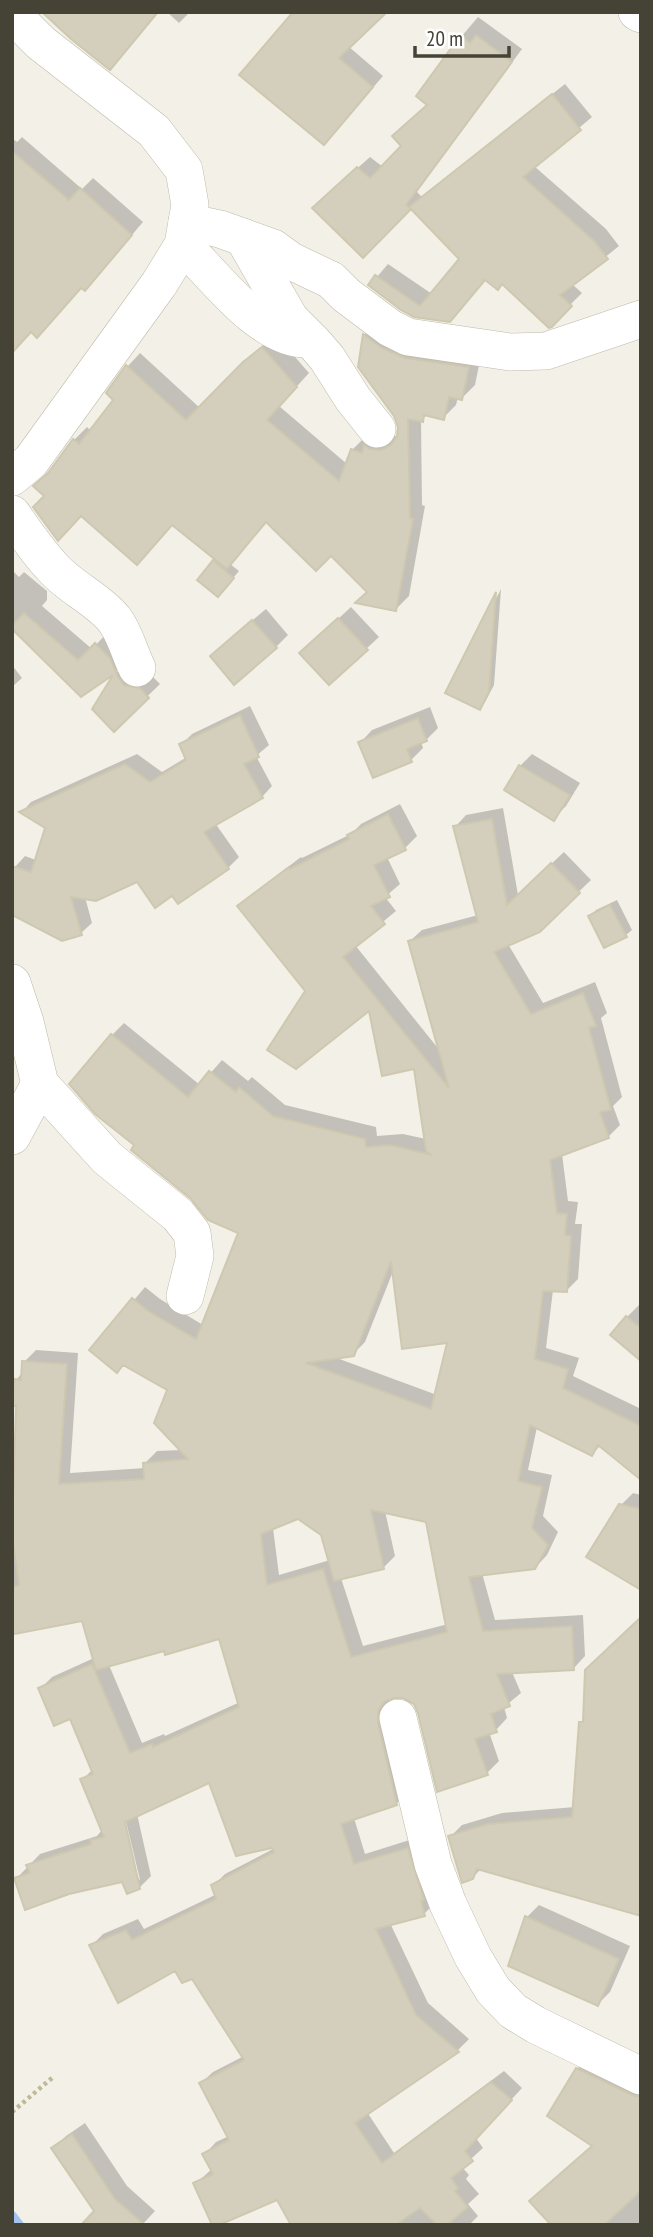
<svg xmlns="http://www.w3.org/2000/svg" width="653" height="2237" viewBox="0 0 653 2237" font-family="'PT Sans Narrow',sans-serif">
  <rect width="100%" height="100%" fill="#f3f1e7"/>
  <!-- shadow -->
  <g fill="#0003" fill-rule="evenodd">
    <polygon points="167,12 190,12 179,23"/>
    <polygon points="295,12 348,46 383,76 335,132"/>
    <polygon points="478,17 522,49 417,192 422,197 565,84 592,117 534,166 606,229 619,246 572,284 582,293 549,326 503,282 486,278 449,320 370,285 388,264 432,294 461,259 411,207 363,256 326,196 370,157 383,167 403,146 429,104 461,37"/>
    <polygon points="22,137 82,189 93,178 143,222 96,277 81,286 31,330 12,350 12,138 17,142"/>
    <polygon points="377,322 481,355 475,385 462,398 458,397 456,405 443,418 428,414 421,420 422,505 425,506 409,596 396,609 369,592 331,554 267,520 230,564 239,571 224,589 199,580 217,559 173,524 150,550 46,495 52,470 74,440 87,427 91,431 115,399 108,393 128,366 140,353 200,408 258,349 276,335 309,373 279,406 347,464 352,450 365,437 399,436 400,426 395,416 360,367 364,335"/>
    <polygon points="12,570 19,577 24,572 47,591 47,600 42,606 92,649 108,632 160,684 114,729 94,709 119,669 81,695 12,626"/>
    <polygon points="501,589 494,685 485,702 480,708 448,692"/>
    <polygon points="351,607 379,637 366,649 314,641"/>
    <polygon points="266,609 288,635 276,647 224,644"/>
    <polygon points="12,665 22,678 12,687"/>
    <polygon points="250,706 269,745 256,756 272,786 262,797 215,823 239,857 228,868 178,901 172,894 138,880 85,897 92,923 81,933 12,874 15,867 25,856 36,860 47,828 22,812 31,802 137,754 162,772 187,757 181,745 192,734"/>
    <polygon points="430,707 438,728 426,740 421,742 423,748 411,760 360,743 372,730"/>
    <polygon points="532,754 580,783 566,806 554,818 520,766"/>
    <path d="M400 804 417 836 405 848 387 857 400 884 385 897 396 911 355 945 441 1052 410 941 422 930 478 915 455 827 466 815 503 808 518 895 564 852 591 880 539 930 508 944 543 1003 595 982 607 1013 601 1018 622 1097 613 1106 620 1125 608 1137 562 1154 568 1201 578 1202 575 1224H582L578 1279 566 1291 553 1290 546 1348 579 1358 573 1376 639 1408 641 1407V1478L601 1445 592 1454 537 1427 528 1470 552 1475 543 1516 558 1532 547 1555 535 1568 482 1573 495 1620 583 1615 585 1656 574 1668 512 1672 521 1693 504 1707 507 1718 496 1730 489 1732 499 1761 487 1773 420 1712 415 1703 405 1696 389 1698V1710L408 1792 396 1804 354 1818 365 1854 419 1837 436 1902 424 1914 390 1923 428 2003 469 2039 458 2050 367 2112 394 2153 504 2071 522 2088 476 2138 483 2148 462 2167 469 2175 466 2179 479 2194 468 2204 478 2216 469 2225H293L278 2197 195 2184 212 2169 205 2154 216 2142 229 2136 201 2083 213 2072 244 2056 192 1977 176 1969 91 1946 103 1934 138 1919 144 1929 217 1894 213 1886 225 1874 277 1847 210 1781 137 1814 151 1876 139 1888 123 1880 16 1879 40 1854 97 1836 102 1830 82 1780 93 1769 71 1717 40 1689 52 1677 94 1658 84 1619 12 1633V1486L18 1405 16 1380 23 1372 24 1362 36 1350 78 1353 70 1473 145 1468V1463L157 1451 181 1450 169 1389 124 1364 92 1350 145 1287 160 1299 203 1325 240 1232 192 1197 136 1145 112 1035 124 1023 200 1085 222 1060 248 1081 252 1077 285 1105 376 1127 377 1136 403 1134 426 1139 416 1067 370 1008 307 991 240 906 251 895 301 857 302 858 351 834 361 824ZM394 1269 449 1341 437 1395 334 1357 353 1354 365 1342ZM385 1511 427 1520 448 1624 363 1646 341 1578 383 1568 395 1556ZM298 1517 322 1534 330 1560 279 1575 273 1528ZM220 1637 240 1702 165 1736 164 1734 142 1743 109 1665ZM121 1813H124L140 1880 135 1875Z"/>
    <polygon points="617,900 632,930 626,935 590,916 596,910"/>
    <polygon points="639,1305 641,1307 641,1358 627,1317"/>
    <polygon points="633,1493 641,1495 641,1588 621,1505"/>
    <polygon points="585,1718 641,1911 482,1868 472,1878 450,1837 462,1825 502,1813 575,1807 580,1723"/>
    <polygon points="539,1905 630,1946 610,1992 598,2004 527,1917"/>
    <polygon points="589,2057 641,2082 641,2225 553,2225 594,2145 577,2069"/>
    <polygon points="85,2123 127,2186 155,2211 142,2225 96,2211 54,2148 66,2136"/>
  </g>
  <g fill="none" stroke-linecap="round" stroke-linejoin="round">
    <!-- stream -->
    <polyline stroke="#a4c3ee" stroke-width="10" points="12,2216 19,2225"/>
  </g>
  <!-- building -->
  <g fill="#d4cfbc" stroke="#cec8b0" stroke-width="2" fill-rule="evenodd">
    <polygon points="42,12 158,12 110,70 71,39"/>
    <polygon points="293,12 387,12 339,58 373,87 324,145 239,75"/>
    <polygon points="476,35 512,62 406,205 411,209 363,258 312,208 357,167 370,178 401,146 392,136 427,105 416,96 460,36 470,43"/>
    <polygon points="552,94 581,130 523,177 594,241 608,259 560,295 572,306 552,327 549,328 502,284 498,290 485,280 450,322 414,317 401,310 368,285 375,275 420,306 459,259 409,207"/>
    <polygon points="12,151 69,200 80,188 132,235 85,291 81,288 37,338 31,332 12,353"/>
    <polygon points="363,334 380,347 405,358 469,367 462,400 449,397 444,420 424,415 423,422 408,419 410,518 413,519 396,611 355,603 367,592 331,556 316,571 266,522 227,569 172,525 137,565 81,516 58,541 33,507 44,496 33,486 48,473 73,439 79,444 113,400 106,393 126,365 186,420 243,362 262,347 297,387 267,420 339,481 351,449 362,453 364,445 370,449 381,450 391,445 397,436 398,427 394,416 358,367"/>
    <polygon points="213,560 234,578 218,597 197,580"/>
    <polygon points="496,592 489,692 480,710 445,693"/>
    <polygon points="24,613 78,660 95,643 110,658 118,677 124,685 140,688 149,698 114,732 92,709 113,675 81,697 12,629 12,625"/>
    <polygon points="338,618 368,650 329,685 299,653"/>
    <polygon points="252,620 277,648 234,685 210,656"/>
    <polygon points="240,715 259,757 244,764 263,798 204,832 229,869 178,904 172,896 155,908 137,882 96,901 71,897 82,935 62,941 12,915 12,866 31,872 45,828 19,812 125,764 150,782 186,760 179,744"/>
    <polygon points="418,718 427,741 407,749 412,762 373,778 358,742"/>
    <polygon points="519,765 570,795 554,821 504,790"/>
    <path d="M388 814 406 850 374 865 390 897 371 906 385 924 343 957 449 1088 408 941 478 922 453 826 492 819 507 905 551 863 580 893 540 932 494 952 531 1014 583 993 596 1026 589 1028 611 1110 600 1112 609 1138 550 1160 557 1213 567 1214 565 1235 571 1236 567 1292 543 1291 535 1359 568 1369 563 1388 641 1426V1480L598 1445 592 1456 530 1425 518 1481 542 1487 532 1528 548 1545 535 1569 469 1577 483 1631 572 1626 574 1670 497 1674 510 1706 491 1714 497 1732 475 1739 488 1775 437 1792 418 1713 414 1704 403 1698H394L384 1702 378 1711V1723L397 1805 341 1824 354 1864 408 1848 424 1900 421 1901 425 1916 376 1929 416 2015 459 2052 355 2123 382 2163 491 2082 512 2100 465 2151 473 2161 451 2178 458 2188 455 2191 468 2207 447 2225H437L420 2208 396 2225H291L277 2200 219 2225H212L193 2183 213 2174 202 2154 229 2140 199 2083 244 2060 192 1979 182 1983 175 1971 118 2003 89 1945 126 1930 132 1940 216 1899 211 1885 274 1852 272 1848 236 1856 209 1783 125 1822 140 1889 127 1894 122 1882 69 1894 25 1910 14 1878 30 1873 26 1865 91 1844 90 1840 104 1837 80 1779 93 1774 70 1719 54 1726 38 1688 92 1664 130 1753 152 1744 153 1747 239 1707 219 1639 165 1655 164 1651 96 1670 82 1621 15 1634 12 1630V1587L19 1585 12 1535 16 1406H12L14 1379 21 1380 22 1361 67 1364 59 1484 144 1479 143 1463 188 1459 154 1423 167 1390 123 1365 117 1373 89 1350 132 1298 148 1311 196 1339 238 1233 208 1220 191 1199 131 1150 134 1145 95 1114 69 1084 111 1034 188 1097 209 1071 236 1092 239 1087 273 1116 365 1139 366 1147 390 1145 432 1155 426 1151 414 1069 382 1076 369 1011 296 1069 267 1050 305 991 237 906 289 867 290 869 349 839 347 835ZM391 1261 402 1349 447 1343 431 1409 306 1363 354 1356ZM371 1510 426 1522 447 1632 351 1657 323 1569 267 1585 261 1534 298 1519 321 1535 334 1581 384 1569Z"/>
    <polygon points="610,905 627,937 604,948 588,916"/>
    <polygon points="626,1316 641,1328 641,1361 610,1335"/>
    <polygon points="619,1504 641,1509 641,1590 586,1557"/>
    <polygon points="641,1617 641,1916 477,1869 473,1879 462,1883 448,1836 488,1824 572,1817 579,1722 583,1722 585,1670"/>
    <polygon points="525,1916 619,1959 598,2006 508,1966"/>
    <polygon points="576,2068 632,2095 641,2097 641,2189 636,2196 604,2225 551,2225 529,2201 592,2146 547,2116"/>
    <polygon points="72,2134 115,2199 145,2225 81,2225 94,2211 51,2148"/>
  </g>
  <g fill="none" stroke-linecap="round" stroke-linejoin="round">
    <!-- minor casing -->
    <g stroke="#bebaa9" stroke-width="38">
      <g id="minor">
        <polyline points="637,12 641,14"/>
        <polyline points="12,14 41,43 154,131 184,170 190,205 183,245 159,284 31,461 12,477"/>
        <polyline points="187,222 220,229 273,248 291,261 331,280 346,295 390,328 408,337 510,352 546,351 641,319"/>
        <polyline points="243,237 290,319 314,343 327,358 353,399 377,429"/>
        <path d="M183 245C214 275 260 339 306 339"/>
        <path d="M12 514C26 534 41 557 59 574 76 590 99 601 114 619 125 633 129 652 137 668"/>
        <polyline points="12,983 25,1022 40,1084 107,1158 178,1215 192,1233 195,1256 185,1296"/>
        <polyline points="12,1136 40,1084"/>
        <polyline points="398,1718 433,1864 448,1904 473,1957 493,1990 513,2011 536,2025 641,2076"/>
      </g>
    </g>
    <!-- path -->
    <polyline stroke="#bfb99b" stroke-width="4.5" stroke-dasharray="3.5 3.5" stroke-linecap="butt" points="12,2112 52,2078"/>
    <!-- minor -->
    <use href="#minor" stroke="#fff" stroke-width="37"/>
  </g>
  <!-- border -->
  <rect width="653" height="2237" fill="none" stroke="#454236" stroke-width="28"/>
  <!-- scale -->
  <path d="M415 46v10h94v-10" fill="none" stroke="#454236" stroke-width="3.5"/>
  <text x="426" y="46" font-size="21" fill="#454236" stroke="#ffffff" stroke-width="5" paint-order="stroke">20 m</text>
</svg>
